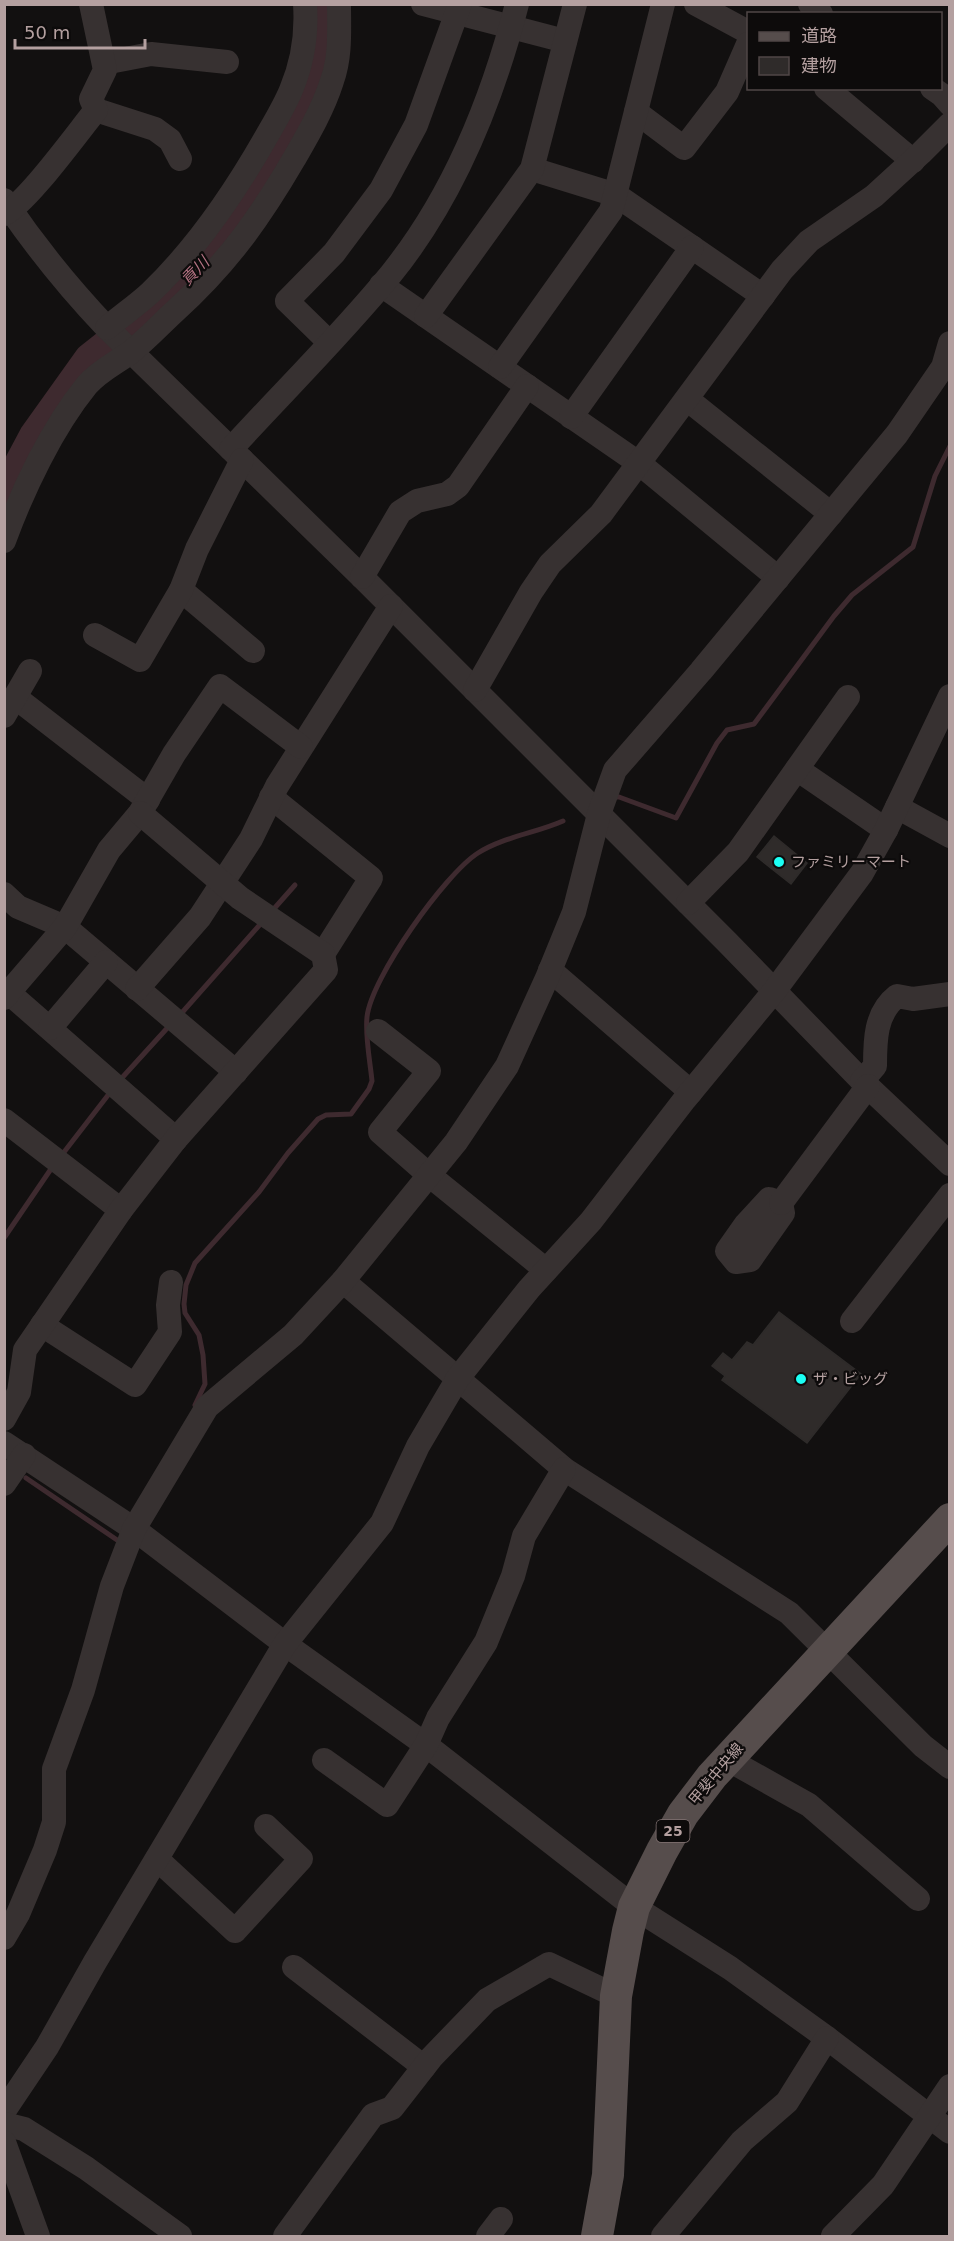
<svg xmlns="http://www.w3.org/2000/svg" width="954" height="2241" viewBox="0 0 954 2241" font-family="'DejaVu Sans','Noto Sans JP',sans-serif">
  <rect width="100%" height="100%" fill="#121010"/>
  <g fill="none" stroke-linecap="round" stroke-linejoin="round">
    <!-- stream -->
    <g stroke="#3e2a2f" stroke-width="5">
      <polyline points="616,797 619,797 676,818 717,743 727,730 754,724 834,616 852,595 913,547 935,476 950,446"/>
      <polyline points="272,911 295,885"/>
      <polyline points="179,1016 264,920"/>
      <polyline points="120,1080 170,1025"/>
      <polyline points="61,1156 112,1090"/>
      <polyline points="4,1238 53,1166"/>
      <path d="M195 1405 205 1384 203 1355 199 1335 185 1313 184 1304 186 1285 195 1263 259 1192 288 1153 318 1119 326 1115 351 1114 369 1089 372 1081C370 1061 365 1036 367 1017 371 978 445 874 478 853 503 837 536 833 563 821"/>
      <polyline points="26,1478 120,1542"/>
    </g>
    <!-- river -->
    <polyline stroke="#3e2a2f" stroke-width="32" points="4,499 11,481 35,436 90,359 196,275 236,223 267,175 302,110 314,68 320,29 319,4"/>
  </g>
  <!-- building -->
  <g fill="#2f2b2a" stroke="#2e2b2a" stroke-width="1.5">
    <polygon points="774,836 807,863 791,884 757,857"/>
    <polygon points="779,1312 861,1374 807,1443 722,1380 725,1376 712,1366 723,1353 732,1360 747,1342 753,1345"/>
  </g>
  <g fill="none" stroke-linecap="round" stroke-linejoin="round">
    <!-- minor -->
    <g stroke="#373131" stroke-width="24">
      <polyline points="423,4 565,41"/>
      <polyline points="696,4 748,32"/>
      <polyline points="810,4 821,14"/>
      <polyline points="104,63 151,54 227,62"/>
      <polyline points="826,88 913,161"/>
      <polyline points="932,88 942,95 950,104"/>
      <polyline points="96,110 155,129 170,140 180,159"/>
      <polyline points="636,112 684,148 727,92 748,44"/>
      <polyline points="532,169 616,195 763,296"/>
      <path d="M4 200C35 246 69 288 107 328L362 577 727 942 862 1081 950 1164"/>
      <path d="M4 214C27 203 77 133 96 110L91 99 105 70 91 4"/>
      <polyline points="381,285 640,464 778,578"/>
      <polyline points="426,316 532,169 575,4"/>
      <path d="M107 328C121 316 137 305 150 293 197 248 233 195 265 139 274 123 284 107 291 90 302 64 307 33 305 4"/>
      <polyline points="329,342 287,301 334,253 381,190 416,125 460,4"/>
      <polyline points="500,367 611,211 663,4"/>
      <polyline points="687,399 831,514"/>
      <polyline points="571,417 692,247"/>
      <path d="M231 449C284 391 341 335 391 274 454 196 492 101 517 4"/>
      <path d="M4 541C23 489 52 428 87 385 99 371 116 363 131 352 146 340 160 325 174 312 227 264 259 219 294 159 309 133 323 109 332 81 341 56 339 30 339 4"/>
      <polyline points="362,577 400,512 417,501 447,494 458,486 527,386"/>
      <polyline points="181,590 253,651"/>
      <polyline points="95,635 140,660 181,590 197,549 242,460"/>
      <polyline points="475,690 531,592 550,564 601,514 782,270 809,241 874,196 921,153 950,124"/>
      <polyline points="15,697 148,800"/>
      <polyline points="4,716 30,671"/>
      <polyline points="797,769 886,830"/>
      <polyline points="271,797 371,878 323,954"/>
      <polyline points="897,807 950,836"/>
      <polyline points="4,894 18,907 65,927 236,1072"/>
      <polyline points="688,903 738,852 848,697"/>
      <polyline points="550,970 691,1092"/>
      <polyline points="137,989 200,917 251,839 277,786 391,606"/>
      <polyline points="9,993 176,1139"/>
      <polyline points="4,998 65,927 109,850 140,813 174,754 220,686 301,747"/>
      <polyline points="50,1028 106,962"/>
      <polyline points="378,1031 429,1071 380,1132 429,1175 546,1270"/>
      <path d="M862 1081 875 1066C875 1041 875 1013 897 996L913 999 950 994"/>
      <polyline points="4,1120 121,1210"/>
      <polygon points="769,1199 781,1203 783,1213 750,1260 736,1262 727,1251 746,1224"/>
      <polyline points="781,1203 868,1086"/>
      <polyline points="343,1281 564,1469 789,1613 923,1746 950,1767"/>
      <polyline points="852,1321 950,1195"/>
      <polyline points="42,1325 135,1385 170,1332 168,1305 171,1282"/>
      <polyline points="4,1419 19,1392 25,1350 121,1210 176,1139 326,970 323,954 240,898 140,813"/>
      <polyline points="4,1443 134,1529 285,1644 426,1745 634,1907 730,1968 827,2038 950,2132"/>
      <polyline points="4,1484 24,1455"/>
      <polyline points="727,1759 809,1805 918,1899"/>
      <polyline points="324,1760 387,1805 426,1745 438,1718 486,1642 513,1576 524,1536 564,1469"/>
      <polyline points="157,1859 235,1931 301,1859 266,1826"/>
      <polyline points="4,1938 18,1914 45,1850 54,1822 54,1769 83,1690 112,1586 134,1529 207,1407 293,1335 343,1281 456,1142 507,1066 547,978 574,912 599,814 615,770 701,671 897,434 943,367 950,343"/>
      <polyline points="294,1967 424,2067"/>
      <polyline points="4,2111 47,2047 95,1962 285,1644 382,1523 418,1446 458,1378 529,1289 591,1221 685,1099 775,990 862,873 886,830 950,696"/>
      <polyline points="4,2124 24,2129 86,2168 180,2236"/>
      <polyline points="4,2142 38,2236"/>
      <polyline points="285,2236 373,2115 392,2108 431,2058 487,2000 549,1964 616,1996"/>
      <polyline points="488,2236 501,2219"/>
      <polyline points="663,2236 742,2141 787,2102 827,2038"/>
      <polyline points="833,2236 883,2185 950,2086"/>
    </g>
    <!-- major -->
    <polyline stroke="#564d4c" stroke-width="32" points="597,2236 608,2175 616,1996 628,1931 634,1907 662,1851 683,1814 712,1776 950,1519"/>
  </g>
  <!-- markers -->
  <g fill="#1bfff4" stroke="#0d0b0b" stroke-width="2">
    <circle cx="779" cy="862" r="6"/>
    <circle cx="801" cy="1379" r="6"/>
  </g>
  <g text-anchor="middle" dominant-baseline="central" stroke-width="4.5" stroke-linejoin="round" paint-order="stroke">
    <!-- shield labels -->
    <rect fill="#0d0b0b" stroke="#827373" stroke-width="1.5" x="656.5" y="1820" width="33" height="22" rx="4.5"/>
    <g font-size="14" font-weight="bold" fill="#b4a0a0">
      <text x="673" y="1831">25</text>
    </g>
    <!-- poi labels -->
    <g font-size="15" fill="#b4a0a0" stroke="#0d0b0b" text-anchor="start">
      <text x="791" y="862">ファミリーマート</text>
      <text x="813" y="1379">ザ・ビッグ</text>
    </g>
    <!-- street labels -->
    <g font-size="15" fill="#b4a0a0" stroke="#0d0b0b">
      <text transform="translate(716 1774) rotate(-50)">甲斐中央線</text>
    </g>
    <!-- water labels -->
    <g font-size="16" font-style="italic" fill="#b37282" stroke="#0d0b0b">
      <text transform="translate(195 271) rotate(-46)">貢川</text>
    </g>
  </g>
  <!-- border -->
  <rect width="954" height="2241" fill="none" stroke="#b4a0a0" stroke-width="12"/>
  <!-- legend -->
  <rect x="747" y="12" width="195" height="78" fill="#0d0b0b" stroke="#504747" stroke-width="1.5"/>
  <rect x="759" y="32" width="30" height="9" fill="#564d4c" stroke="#504747" stroke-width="1.5"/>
  <text x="801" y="42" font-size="18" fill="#b4a0a0">道路</text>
  <rect x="759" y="57" width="30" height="18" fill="#2f2b2a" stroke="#504747" stroke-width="1.5"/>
  <text x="801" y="72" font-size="18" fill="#b4a0a0">建物</text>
  <!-- scale -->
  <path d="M15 39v9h130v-9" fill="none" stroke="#b4a0a0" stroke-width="3"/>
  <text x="24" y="39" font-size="18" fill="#b4a0a0" stroke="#0d0b0b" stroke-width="4.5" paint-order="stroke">50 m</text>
</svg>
